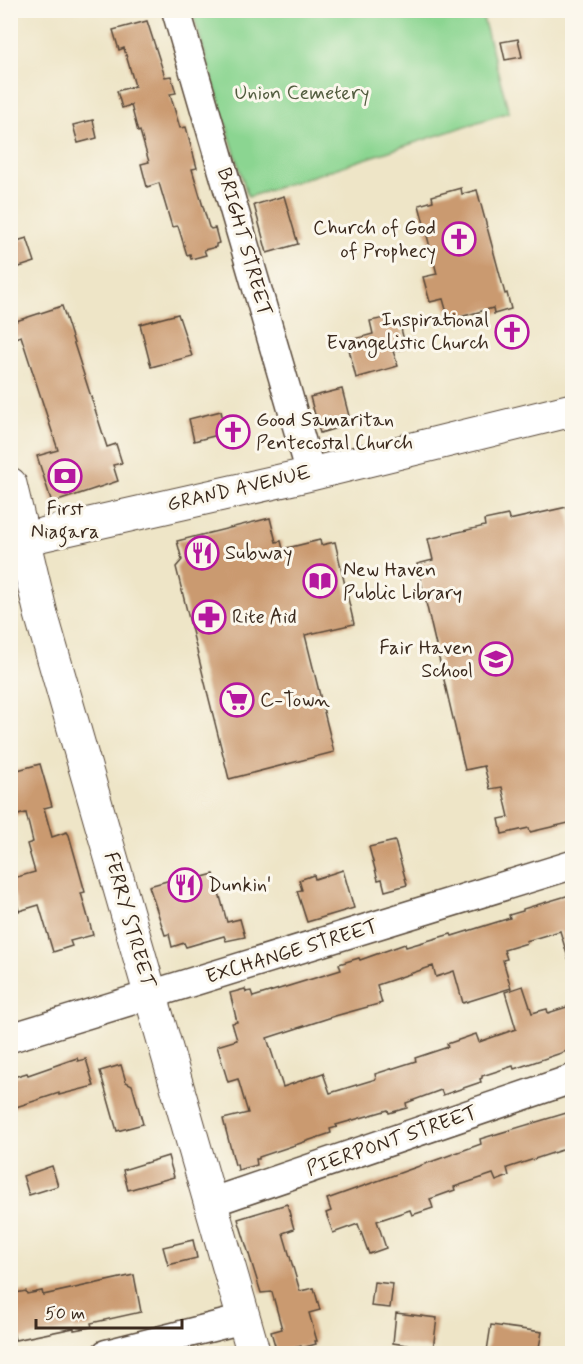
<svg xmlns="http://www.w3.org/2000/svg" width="583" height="1364" viewBox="0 0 583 1364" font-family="Mynerve,sans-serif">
  <rect width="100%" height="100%" fill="#fbf7ec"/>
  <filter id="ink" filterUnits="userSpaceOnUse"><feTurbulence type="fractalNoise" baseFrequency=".0167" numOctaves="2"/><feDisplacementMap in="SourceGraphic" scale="12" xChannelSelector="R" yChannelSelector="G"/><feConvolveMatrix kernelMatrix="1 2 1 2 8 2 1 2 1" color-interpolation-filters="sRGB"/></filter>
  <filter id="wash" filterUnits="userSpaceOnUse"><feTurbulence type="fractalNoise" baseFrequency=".008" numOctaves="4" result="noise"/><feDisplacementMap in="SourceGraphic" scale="24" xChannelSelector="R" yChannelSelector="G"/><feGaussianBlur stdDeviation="1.35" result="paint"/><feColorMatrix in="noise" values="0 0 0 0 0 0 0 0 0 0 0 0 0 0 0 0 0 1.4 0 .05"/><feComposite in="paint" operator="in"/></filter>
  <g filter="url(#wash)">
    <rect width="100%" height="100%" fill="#eee5c7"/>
    <!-- green -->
    <polygon fill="#8bd591" stroke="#638058" stroke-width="1.5" points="192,11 481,11 509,112 248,197"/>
    <g id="blocks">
      <!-- building -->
      <g fill="#ca9a6f">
        <polygon points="147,21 165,77 171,76 176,93 170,94 180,128 186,127 197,168 192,169 209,227 211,229 215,228 219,243 216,244 216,247 204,250 206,255 191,259 190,254 187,255 178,226 172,227 159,183 147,187 141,164 149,162 140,131 138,132 131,105 122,108 117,91 135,86 124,48 119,50 113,30"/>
        <polygon points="518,39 522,57 505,60 501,42"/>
        <polygon points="93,120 97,138 78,143 73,125"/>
        <polygon points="461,188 462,194 477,190 505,294 507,293 511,309 494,314 493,308 449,320 443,299 430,302 423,277 437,274 419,205 433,201 432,196"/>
        <polygon points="284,196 298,244 267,253 254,205"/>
        <polygon points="27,238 35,262 10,270 10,243"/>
        <polygon points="62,306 107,447 116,444 122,463 113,465 118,481 52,503 37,456 58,450 21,336 15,338 10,323"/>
        <polygon points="178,314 192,356 151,367 140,324"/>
        <polygon points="385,318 387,325 399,321 406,348 393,351 398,366 356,378 347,341 373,334 370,321"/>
        <polygon points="342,389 351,424 320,433 310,397"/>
        <polygon points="221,411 226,433 194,441 189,419"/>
        <polygon points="567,507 573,533 573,822 530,832 529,828 502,834 499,819 509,817 502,787 490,789 484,766 465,770 417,564 433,560 428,539 485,526 484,520 508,515 509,520"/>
        <polygon points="270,518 276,542 281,541 283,549 320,540 321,545 335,542 354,624 305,635 334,752 229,779 176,567 182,560 177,541"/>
        <polygon points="40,764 52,806 44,808 52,837 67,832 69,835 85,892 81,893 93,935 70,941 72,946 53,952 39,905 19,911 10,882 10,879 35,872 27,844 33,842 26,813 10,817 10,772"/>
        <polygon points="395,841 407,885 385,891 382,879 378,880 369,847"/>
        <polygon points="343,870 354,908 307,922 297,891 302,890 299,880 314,875 315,879"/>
        <polygon points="214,874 227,922 240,919 245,937 226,941 224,936 186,947 184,943 172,947 169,934 165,935 149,886 185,876 187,881"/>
        <polygon points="573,894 573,960 569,961 560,931 526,941 527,943 504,950 507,959 503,960 511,988 463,1003 454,971 436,977 433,966 377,985 382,1003 335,1016 267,1038 283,1087 323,1073 330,1093 376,1079 375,1074 416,1061 415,1058 448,1047 447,1044 476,1034 479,1042 516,1029 505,992 523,986 532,1013 547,1009 548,1013 573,1005 573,1049 514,1069 513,1066 482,1076 482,1078 480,1079 481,1082 443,1095 441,1090 406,1103 407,1108 389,1113 388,1110 336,1125 337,1127 330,1129 331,1133 259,1157 259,1159 256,1159 257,1165 238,1170 237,1164 235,1165 223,1119 248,1113 238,1079 228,1082 217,1046 237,1040 232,1023 237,1022 230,993 245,989 246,992 251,991 253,997 341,970 339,964 359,958 360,960 405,944 406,947 451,934 452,936 510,918 509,915 523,911 523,909"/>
        <polygon points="77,1058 78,1061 86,1059 94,1086 59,1095 59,1093 10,1109 10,1078 27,1073 28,1075"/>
        <polygon points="121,1065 126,1082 132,1085 143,1124 117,1131 100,1071"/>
        <polygon points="573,1111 573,1145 565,1147 565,1149 507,1168 509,1176 496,1181 493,1174 454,1187 455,1190 430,1199 433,1208 412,1215 410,1210 377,1221 386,1248 369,1254 358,1224 333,1233 326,1213 331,1211 327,1199 481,1144 480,1139"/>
        <polygon points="168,1156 174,1177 128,1190 123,1170"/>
        <polygon points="52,1166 58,1186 29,1195 23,1176"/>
        <polygon points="287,1204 294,1229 283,1233 300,1291 314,1288 320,1310 309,1313 317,1341 315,1341 316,1344 302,1348 301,1346 277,1352 271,1332 282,1329 272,1292 261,1293 238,1219"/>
        <polygon points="193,1240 197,1258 168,1265 163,1247"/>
        <polygon points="134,1275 141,1312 91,1323 92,1327 74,1330 74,1328 15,1340 10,1319 10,1294 26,1291 27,1294 42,1291 43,1295"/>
        <polygon points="374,1282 393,1284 390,1308 371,1306"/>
        <polygon points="396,1313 437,1318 433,1349 393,1343"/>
        <polygon points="491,1325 542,1332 538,1353 515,1350 514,1353 495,1353 487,1351"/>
      </g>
    </g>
  </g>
  <g filter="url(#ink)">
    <use href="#blocks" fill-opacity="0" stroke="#564637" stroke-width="1.5"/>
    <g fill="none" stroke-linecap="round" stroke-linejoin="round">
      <!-- minor casing -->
      <g stroke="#564637" stroke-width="31">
        <g id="minor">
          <polyline points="176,10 311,474"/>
          <polyline points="10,1038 572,865"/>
          <polyline points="212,1202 572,1079"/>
          <polyline points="106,1354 244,1319"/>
        </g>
      </g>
      <!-- major casing -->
      <g stroke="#564637" stroke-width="35">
        <g id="major">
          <polyline points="10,484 41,614 254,1354"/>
          <polyline points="10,542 311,474 572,410"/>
        </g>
      </g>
      <!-- minor -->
      <use href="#minor" stroke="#fff" stroke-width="28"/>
      <!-- major -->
      <use href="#major" stroke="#fff" stroke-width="33"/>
    </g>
  </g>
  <!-- icons -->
  <defs>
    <g id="church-ring" transform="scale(1.725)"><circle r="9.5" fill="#fbf7ec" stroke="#b5179e" stroke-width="1.5"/><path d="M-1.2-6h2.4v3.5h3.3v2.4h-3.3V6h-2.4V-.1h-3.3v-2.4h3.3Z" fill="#b5179e"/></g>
    <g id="bank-ring" transform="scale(1.725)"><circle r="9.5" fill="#fbf7ec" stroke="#b5179e" stroke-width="1.5"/><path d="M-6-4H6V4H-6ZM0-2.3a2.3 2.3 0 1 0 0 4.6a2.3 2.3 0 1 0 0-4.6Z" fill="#b5179e"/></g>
    <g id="restaurant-ring" transform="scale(1.725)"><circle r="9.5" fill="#fbf7ec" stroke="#b5179e" stroke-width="1.5"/><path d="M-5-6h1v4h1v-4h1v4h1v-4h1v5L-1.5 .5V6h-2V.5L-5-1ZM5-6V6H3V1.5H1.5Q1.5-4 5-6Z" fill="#b5179e"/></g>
    <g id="library-ring" transform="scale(1.725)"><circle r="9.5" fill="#fbf7ec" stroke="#b5179e" stroke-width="1.5"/><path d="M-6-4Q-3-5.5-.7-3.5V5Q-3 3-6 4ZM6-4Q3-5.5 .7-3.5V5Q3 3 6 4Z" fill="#b5179e"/></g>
    <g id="pharmacy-ring" transform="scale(1.725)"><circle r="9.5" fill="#fbf7ec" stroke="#b5179e" stroke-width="1.5"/><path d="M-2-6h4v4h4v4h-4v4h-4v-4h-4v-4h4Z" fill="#b5179e"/></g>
    <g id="school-ring" transform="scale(1.725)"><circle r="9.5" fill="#fbf7ec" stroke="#b5179e" stroke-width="1.5"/><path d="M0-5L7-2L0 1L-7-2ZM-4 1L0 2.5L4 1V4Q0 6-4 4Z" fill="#b5179e"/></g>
    <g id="supermarket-ring" transform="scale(1.725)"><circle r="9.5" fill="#fbf7ec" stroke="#b5179e" stroke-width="1.5"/><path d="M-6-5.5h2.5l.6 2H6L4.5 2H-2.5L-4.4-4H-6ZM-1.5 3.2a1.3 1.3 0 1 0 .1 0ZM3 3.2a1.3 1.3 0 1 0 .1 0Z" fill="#b5179e"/></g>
  </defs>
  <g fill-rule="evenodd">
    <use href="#church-ring" x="459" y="239"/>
    <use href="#church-ring" x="512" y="332"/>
    <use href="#church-ring" x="233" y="432"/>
    <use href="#bank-ring" x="65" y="476"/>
    <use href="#restaurant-ring" x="202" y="553"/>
    <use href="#library-ring" x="320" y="581"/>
    <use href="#pharmacy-ring" x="209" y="617"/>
    <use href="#school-ring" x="496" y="659"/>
    <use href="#supermarket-ring" x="237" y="700"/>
    <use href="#restaurant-ring" x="185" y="885"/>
  </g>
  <g text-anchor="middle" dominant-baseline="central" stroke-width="6" stroke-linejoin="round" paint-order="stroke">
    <!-- park labels -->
    <g font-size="20" fill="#535d40" stroke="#fbf7ec">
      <text x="302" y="93">Union Cemetery</text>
    </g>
    <!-- poi labels -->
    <g font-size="20" fill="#3b2a1e" stroke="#fbf7ec" text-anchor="start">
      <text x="436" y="228" text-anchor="end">Church of God<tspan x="436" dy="23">of Prophecy</tspan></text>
      <text x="489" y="320" text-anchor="end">Inspirational<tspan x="489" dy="23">Evangelistic Church</tspan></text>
      <text x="256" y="420">Good Samaritan<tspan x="256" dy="23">Pentecostal Church</tspan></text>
      <text x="65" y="509" text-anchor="middle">First<tspan x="65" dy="23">Niagara</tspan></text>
      <text x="225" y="553">Subway</text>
      <text x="343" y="570">New Haven<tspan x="343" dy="23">Public Library</tspan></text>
      <text x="232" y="617">Rite Aid</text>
      <text x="473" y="648" text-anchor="end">Fair Haven<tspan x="473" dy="23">School</tspan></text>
      <text x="260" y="700">C-Town</text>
      <text x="208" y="885">Dunkin'</text>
    </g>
    <!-- street labels -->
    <g font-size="20" fill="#3b2a1e" stroke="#fbf7ec">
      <text transform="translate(244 242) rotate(74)">BRIGHT STREET</text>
      <text transform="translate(239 489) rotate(-13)">GRAND AVENUE</text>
      <text transform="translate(129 920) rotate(74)">FERRY STREET</text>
      <text transform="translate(292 952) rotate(-17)">EXCHANGE STREET</text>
      <text transform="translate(392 1141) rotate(-19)">PIERPONT STREET</text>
    </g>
  </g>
  <!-- margin -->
  <rect width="583" height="1364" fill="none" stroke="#fbf7ec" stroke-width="36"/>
  <!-- scale -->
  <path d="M36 1319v9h146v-9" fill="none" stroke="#3b2a1e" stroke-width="3"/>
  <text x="45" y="1319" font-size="18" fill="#3b2a1e" stroke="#fbf7ec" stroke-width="4.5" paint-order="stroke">50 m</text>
</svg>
